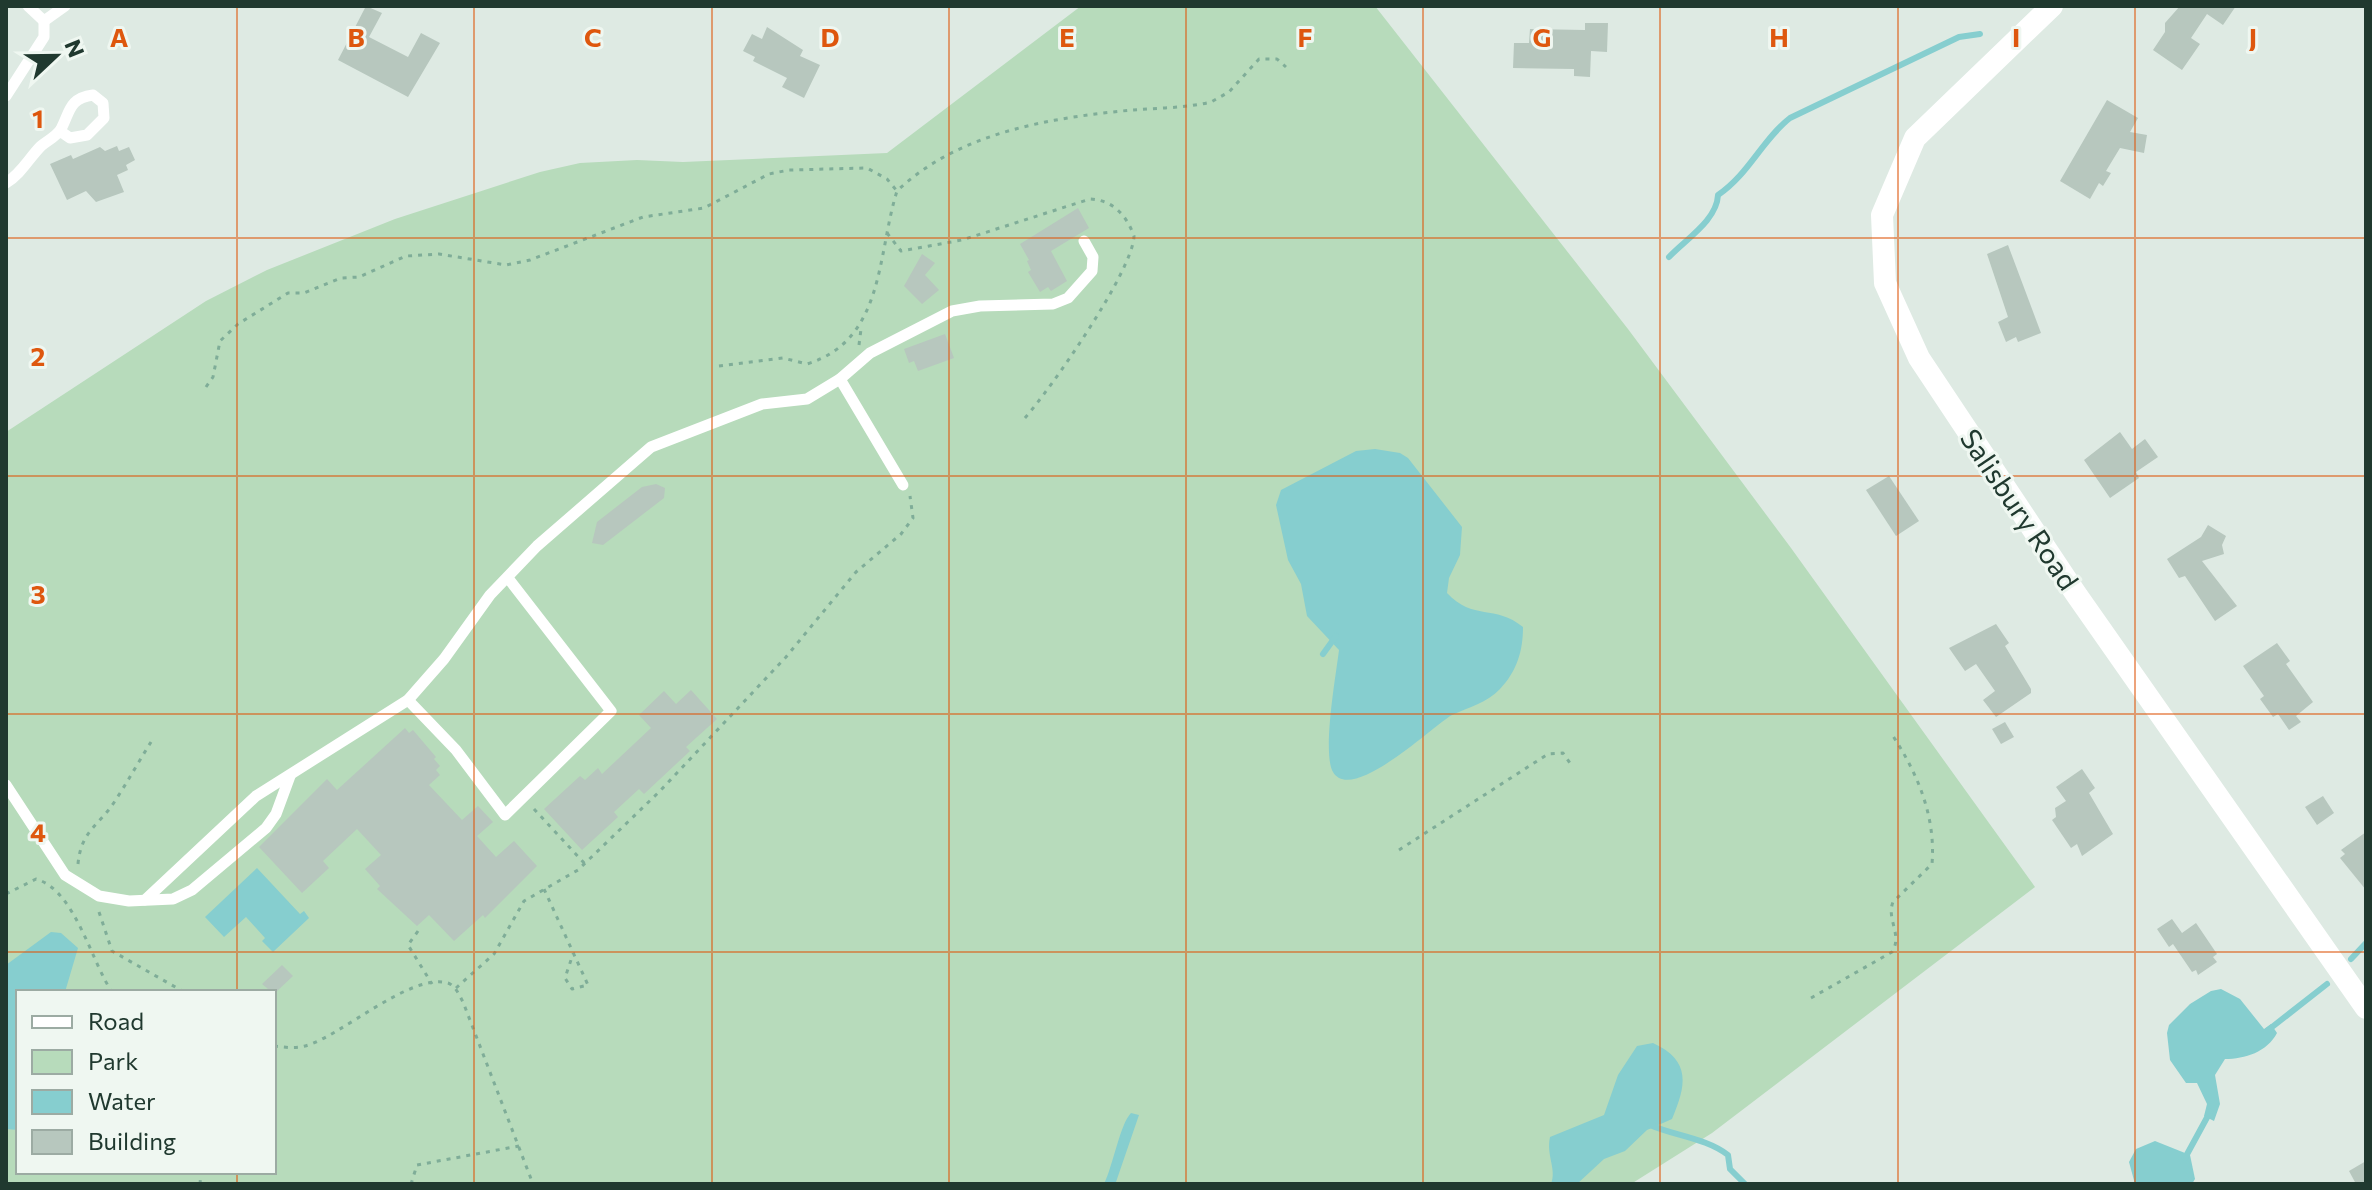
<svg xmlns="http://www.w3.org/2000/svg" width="2372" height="1190" viewBox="0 0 2372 1190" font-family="Commissioner,sans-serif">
  <rect width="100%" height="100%" fill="#deeae3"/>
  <!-- green -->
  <path fill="#b7dbbb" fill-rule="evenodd" d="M1081 6H1375L1628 329 1791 548 2035 887 1712 1133 1631 1184H6V432L206 301 267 270 395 219 540 172 580 163 637 160 683 162 887 153ZM18 992H274V1172H18Z"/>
  <!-- water -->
  <g fill="#86cecf">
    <path d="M1375 449 1400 453 1408 458 1462 527 1460 555 1449 578 1447 593C1473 621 1495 604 1523 627 1523 651 1517 671 1500 689 1487 703 1469 707 1452 715 1436 723 1352 805 1333 772 1322 753 1336 675 1339 650L1307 616 1301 584 1288 560 1276 505 1281 490 1356 451Z"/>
    <polygon points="257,868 300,914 304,911 309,918 273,952 262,941 265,938 246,917 224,937 205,917"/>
    <polygon points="51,932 61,933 78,948 65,992 18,992 18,1130 6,1129 6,965"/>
    <path d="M2221 989 2240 999 2264 1029 2271 1024 2277 1033C2267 1052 2245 1059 2225 1059L2215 1075 2220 1104 2214 1121 2204 1116 2207 1104 2197 1083H2186L2170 1060 2167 1033 2169 1025 2190 1004 2211 991Z"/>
    <path d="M1653 1043C1692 1061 1686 1086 1672 1119L1647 1130 1625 1151 1604 1159 1577 1184H1551C1557 1169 1546 1156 1550 1137L1604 1115 1618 1075 1637 1046Z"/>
    <path d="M1131 1113 1139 1115 1116 1182 1104 1184C1113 1166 1120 1124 1131 1113Z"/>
    <polygon points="2155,1141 2190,1155 2195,1179 2192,1184 2135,1184 2129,1162 2136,1149"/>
  </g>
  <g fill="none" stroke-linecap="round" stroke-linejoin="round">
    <!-- stream -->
    <g stroke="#86cecf" stroke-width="6">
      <path d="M1669 257C1686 239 1717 220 1718 195 1749 174 1762 140 1790 118L1959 37 1980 34"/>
      <polyline points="1323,654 1336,636"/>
      <polyline points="2351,959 2366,943"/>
      <polyline points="2267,1031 2327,984"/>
      <path d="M1650 1125C1675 1136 1706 1138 1728 1155L1730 1169 1745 1184"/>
      <polyline points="2185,1158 2210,1112"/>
    </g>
  </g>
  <!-- building -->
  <g fill="#b7c7be">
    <polygon points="366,6 382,13 369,37 408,57 421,33 440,43 408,97 338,60"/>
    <polygon points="2180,6 2236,6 2223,25 2207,14 2191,38 2200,44 2182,70 2153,50 2165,32 2165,23"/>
    <polygon points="1585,23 1608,23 1607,52 1591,51 1590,77 1574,76 1574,69 1513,68 1514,43 1529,43 1530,29 1585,30"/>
    <polygon points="767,27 803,50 800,56 820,65 804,98 782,87 787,78 753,61 755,57 743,51 752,34 762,39"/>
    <polygon points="2107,100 2138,118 2130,132 2147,135 2144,153 2120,148 2106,171 2111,173 2103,186 2099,183 2090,199 2060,181"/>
    <polygon points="117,146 119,151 129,147 135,160 126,165 128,170 117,175 124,192 96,202 86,191 67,200 50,164 71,155 73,159 100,147 105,151"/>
    <polygon points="1078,208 1089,228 1051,251 1067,281 1051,291 1048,287 1040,292 1028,272 1031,270 1027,261 1029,260 1020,244"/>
    <polygon points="2008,245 2041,333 2018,342 2016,337 2006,342 1998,322 2008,317 1987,254"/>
    <polygon points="922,254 935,263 925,275 939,290 922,304 904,286"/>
    <polygon points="945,334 954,358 918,371 914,361 909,363 904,349"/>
    <polygon points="2120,432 2132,449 2145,439 2158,457 2136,472 2139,478 2110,498 2084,460"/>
    <polygon points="1889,476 1919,521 1896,536 1866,490"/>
    <polygon points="656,484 665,488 664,498 603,545 592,543 597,522 642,487"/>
    <polygon points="2208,525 2226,536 2222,545 2224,554 2202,561 2237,606 2215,621 2185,576 2179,578 2167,559 2201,537"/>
    <polygon points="1996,624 2009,643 2005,646 2031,689 2031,693 1996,717 1983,700 1995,691 1976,664 1965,671 1949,648"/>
    <polygon points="2277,643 2290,661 2286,664 2313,702 2296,716 2301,722 2289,730 2278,714 2273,717 2260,699 2264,696 2243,666"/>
    <polygon points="691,690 717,719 686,747 690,751 644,794 639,789 614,812 618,817 582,850 544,809 580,776 585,780 598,768 602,774 651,728 639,715 664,691 676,704"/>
    <polygon points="2005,722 2014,737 2001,744 1992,729"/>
    <polygon points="405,728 409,733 413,730 436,757 434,759 440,766 436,770 440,775 429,785 462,820 478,806 493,822 477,836 496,857 514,841 537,866 485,918 483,915 454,941 429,915 417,926 377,889 380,886 365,869 381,855 357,829 323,861 329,868 302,893 259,847 327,779 337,790"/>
    <polygon points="2082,769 2095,788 2089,793 2113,834 2082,856 2077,844 2071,848 2052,820 2056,817 2055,808 2066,801 2056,787"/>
    <polygon points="2323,796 2334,813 2317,825 2305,807"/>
    <polygon points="2366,832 2366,890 2340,858 2345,854 2341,850"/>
    <polygon points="2172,919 2182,933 2196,923 2217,954 2213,957 2217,962 2198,975 2196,970 2192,972 2173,944 2169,947 2157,929"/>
    <polygon points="282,965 293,976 274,994 262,984"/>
    <polygon points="2366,1161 2366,1184 2356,1184 2349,1171"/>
  </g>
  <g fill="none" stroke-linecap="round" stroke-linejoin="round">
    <!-- path -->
    <g stroke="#7fad98" stroke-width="3" stroke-dasharray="4 6" stroke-linecap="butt">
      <path d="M887 233 901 251 962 240 1090 199C1112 200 1126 214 1134 236 1133 271 1050 390 1024 419"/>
      <polyline points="859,345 861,329"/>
      <path d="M719 366 783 358 807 364C885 340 877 254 897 191 959 132 1050 118 1132 110 1158 108 1186 108 1211 102L1229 92 1259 59H1277L1286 67"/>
      <polyline points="206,387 213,377 220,341 238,324 288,293 304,293 341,278 359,277 406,256 439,254 506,265 530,260 643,217 704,208 769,174 789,170 867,168 887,179 897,191"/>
      <polyline points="534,809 585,864"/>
      <polyline points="1399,850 1548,754 1563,753 1572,766"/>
      <path d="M78 864C81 830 100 825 115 801 128 781 139 761 151 742"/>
      <polyline points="544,889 588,985 572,989 565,978 573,954"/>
      <path d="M6 894 36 879C75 890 91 961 112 992"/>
      <polyline points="99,912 112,951 184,992"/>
      <polyline points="418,931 408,945 432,984"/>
      <polyline points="456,988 494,954 524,901 578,870 660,791 786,657 856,572 901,534 913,518 910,496"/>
      <path d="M1811 998 1892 952C1903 935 1886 919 1893 902L1932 864C1936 816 1917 772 1891 733"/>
      <path d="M274 1046C284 1047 295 1049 305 1046 340 1037 411 972 448 983 456 986 459 995 463 1002L533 1184"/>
      <polyline points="200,1184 201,1172"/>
      <polyline points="411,1184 417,1165 519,1146"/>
    </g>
    <!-- lane -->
    <g stroke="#fff" stroke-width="11">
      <polyline points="28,6 44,21 65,6"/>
      <polyline points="6,96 44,37 44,21"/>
      <path d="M6 183C21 174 29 158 41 146 47 141 57 136 61 129 70 112 69 98 93 95L103 103 104 118 87 135 70 138 60 131"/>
      <polyline points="840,379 903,485"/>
      <polyline points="408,700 456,750 505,815 611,711 508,578"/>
      <polyline points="6,785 65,875 99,896 129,901 173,899 192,890 266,828 276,814 290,776"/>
      <polyline points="145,900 256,796 408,700 444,659 490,595 537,546 651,447 762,404 807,399 840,379 870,353 952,311 980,306 1053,304 1068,298 1092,271 1093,257 1084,241"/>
    </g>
    <!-- street -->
    <polyline stroke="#fff" stroke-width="22" points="2052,6 1915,138 1882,215 1885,283 1919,358 2076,594 2366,1008"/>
  </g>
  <!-- grid -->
  <path fill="none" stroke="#de570e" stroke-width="2" stroke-opacity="0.55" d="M237 6V992M474 6V1184M712 6V1184M949 6V1184M1186 6V1184M1423 6V1184M1660 6V1184M1898 6V1184M2135 6V1184M6 238H2366M6 476H2366M6 714H2366M6 952H2366M237 1172V1184"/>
  <g text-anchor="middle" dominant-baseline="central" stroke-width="6" stroke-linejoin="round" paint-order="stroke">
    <!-- street labels -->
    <g font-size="28" fill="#20392f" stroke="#eff7f1">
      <text transform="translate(2020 509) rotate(56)">Salisbury Road</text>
    </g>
  </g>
  <g font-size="26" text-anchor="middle" font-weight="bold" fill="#de570e" stroke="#eff7f1" stroke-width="6" stroke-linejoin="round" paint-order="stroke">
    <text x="119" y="47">A</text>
    <text x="356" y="47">B</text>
    <text x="593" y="47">C</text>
    <text x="830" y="47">D</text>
    <text x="1067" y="47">E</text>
    <text x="1305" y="47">F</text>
    <text x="1542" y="47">G</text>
    <text x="1779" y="47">H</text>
    <text x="2016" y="47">I</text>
    <text x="2253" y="47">J</text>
    <text x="38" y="128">1</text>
    <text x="38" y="366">2</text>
    <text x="38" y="604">3</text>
    <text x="38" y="842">4</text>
  </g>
  <!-- border -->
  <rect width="2372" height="1190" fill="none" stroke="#20392f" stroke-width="16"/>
  <!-- legend -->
  <rect x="16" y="990" width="260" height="184" fill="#eff7f1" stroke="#9caba3" stroke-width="2"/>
  <rect x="32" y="1016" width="40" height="12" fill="#ffffff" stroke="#9caba3" stroke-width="2"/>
  <text x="88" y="1030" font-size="24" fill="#20392f">Road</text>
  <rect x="32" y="1050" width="40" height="24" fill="#b7dbbb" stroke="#9caba3" stroke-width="2"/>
  <text x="88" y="1070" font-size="24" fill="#20392f">Park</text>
  <rect x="32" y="1090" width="40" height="24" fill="#86cecf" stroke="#9caba3" stroke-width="2"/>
  <text x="88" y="1110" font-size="24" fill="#20392f">Water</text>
  <rect x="32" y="1130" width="40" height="24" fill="#b7c7be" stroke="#9caba3" stroke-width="2"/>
  <text x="88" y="1150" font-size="24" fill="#20392f">Building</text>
  <!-- north arrow -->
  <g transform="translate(56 56) rotate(68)" stroke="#eff7f1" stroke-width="6" paint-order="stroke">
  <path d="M0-6L14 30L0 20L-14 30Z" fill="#20392f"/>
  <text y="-12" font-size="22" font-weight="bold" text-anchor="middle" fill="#20392f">N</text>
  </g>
</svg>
